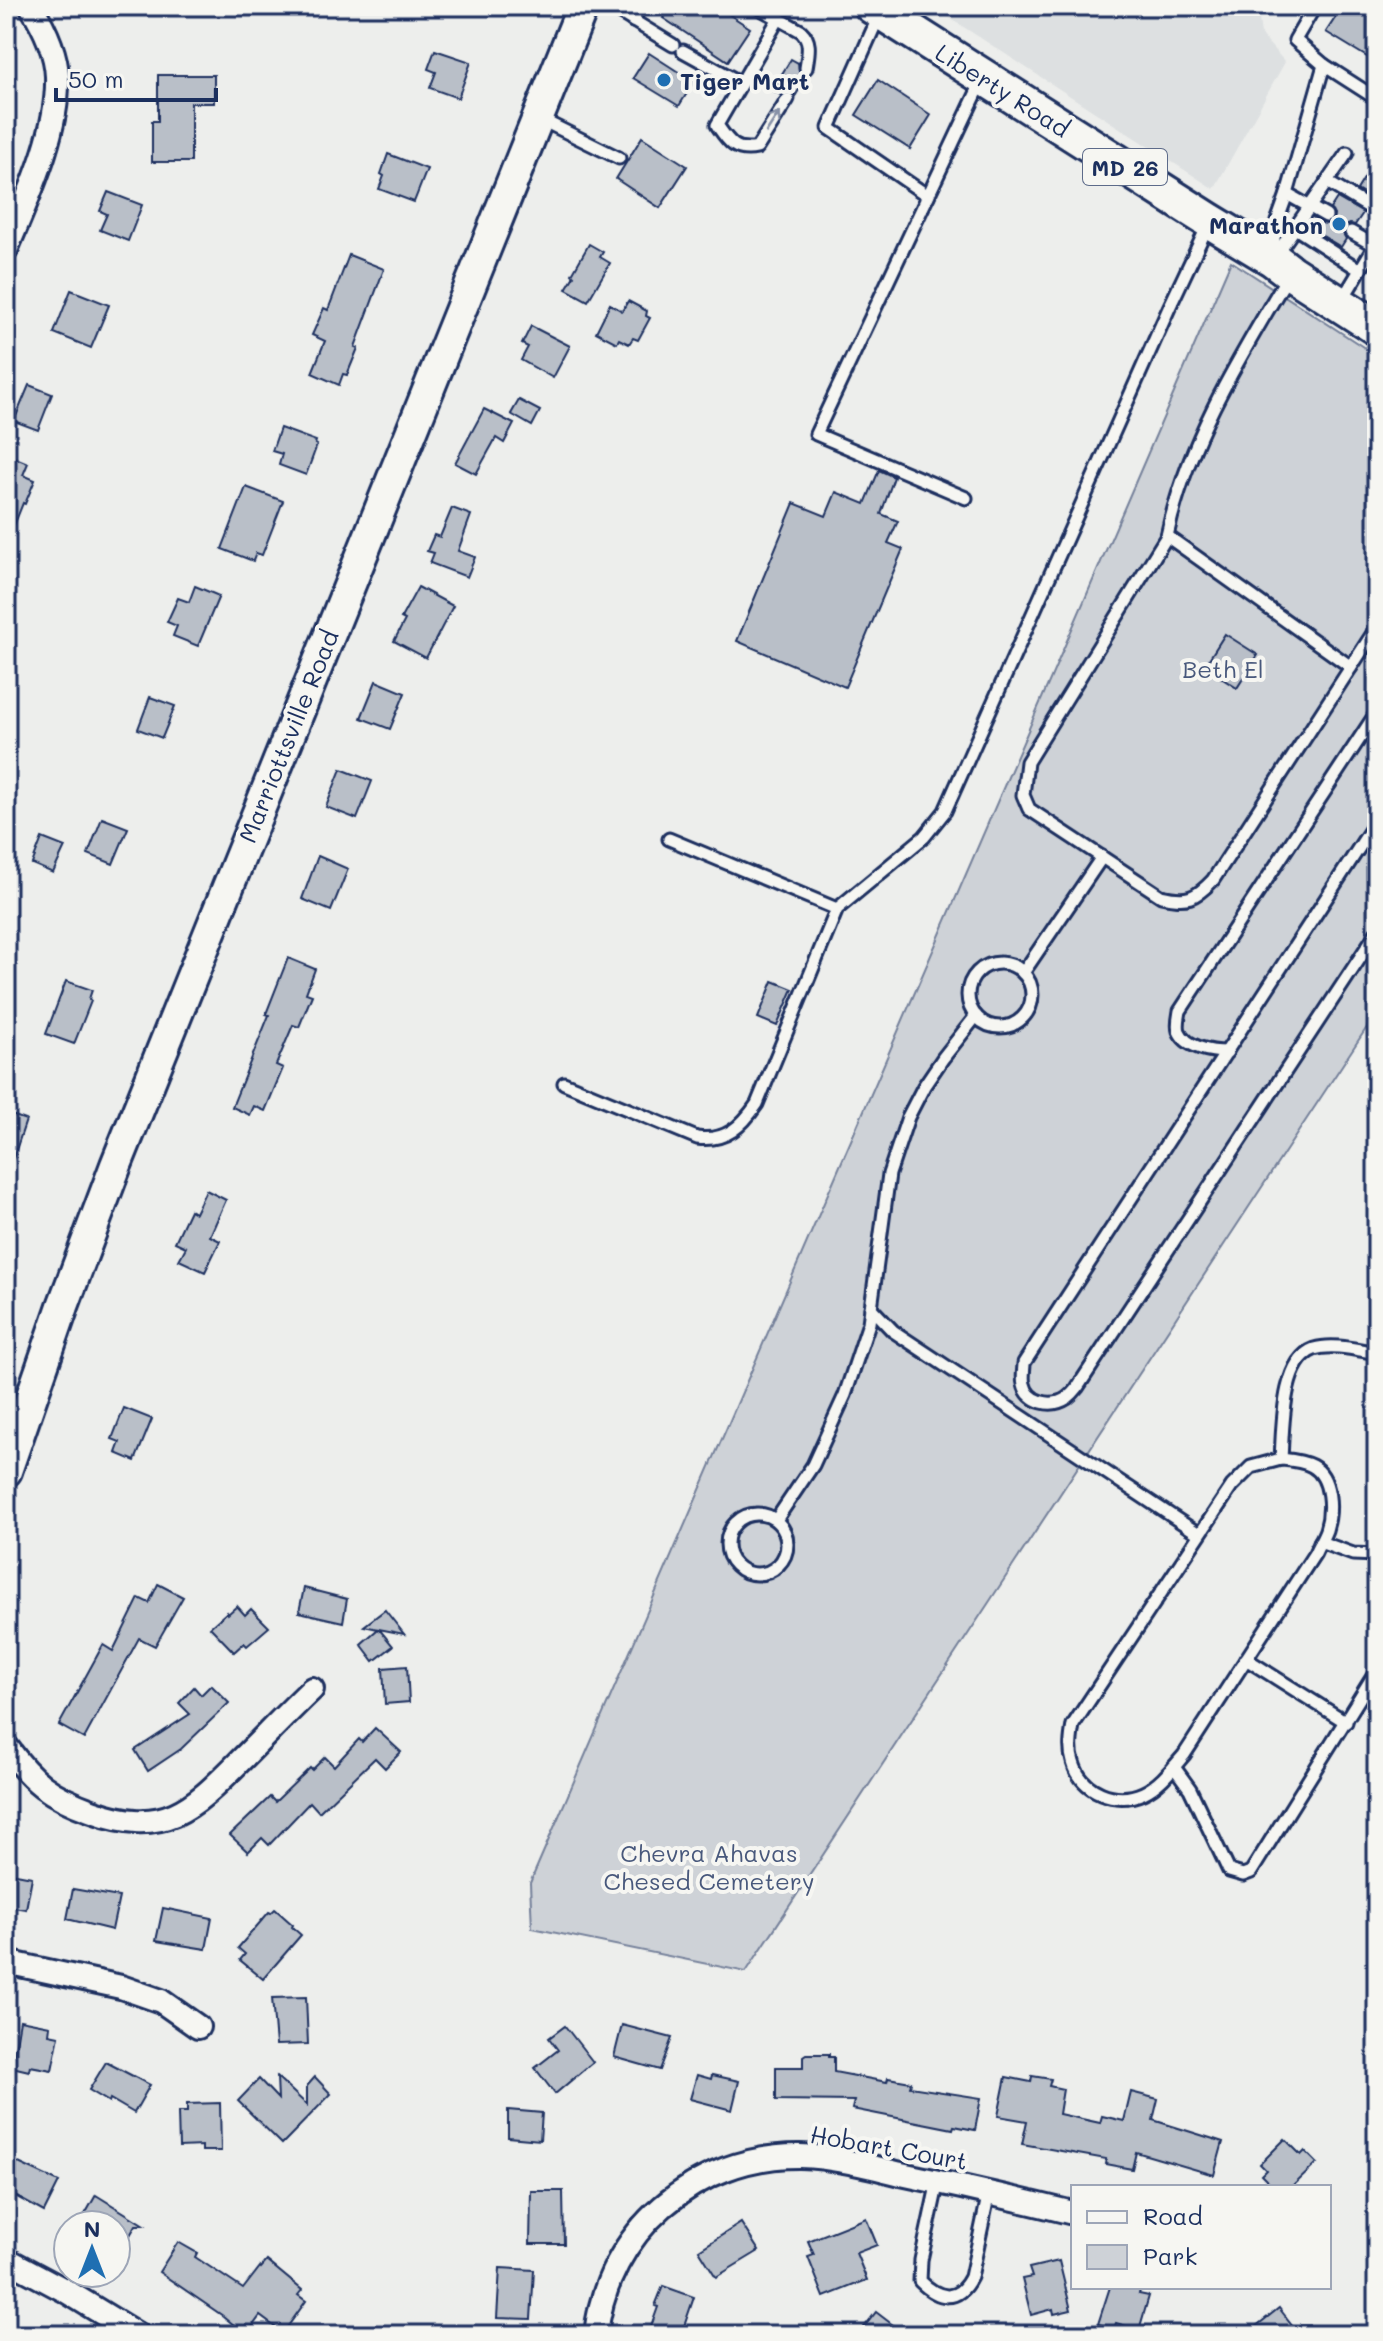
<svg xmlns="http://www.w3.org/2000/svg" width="1383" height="2341" viewBox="0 0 1383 2341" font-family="Mali,sans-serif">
  <rect width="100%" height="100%" fill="#edeeec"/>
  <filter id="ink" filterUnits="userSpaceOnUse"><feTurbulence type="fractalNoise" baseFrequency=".0125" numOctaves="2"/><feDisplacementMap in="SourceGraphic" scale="16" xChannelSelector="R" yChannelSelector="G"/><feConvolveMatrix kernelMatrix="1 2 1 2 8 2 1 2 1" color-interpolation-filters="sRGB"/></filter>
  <g filter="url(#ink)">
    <!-- built -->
    <polygon fill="#dde0e1" points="931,6 1260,6 1258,11 1261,35 1285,62 1214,189"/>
    <!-- green -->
    <polygon fill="#ced2d7" stroke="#74809a" stroke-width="2" points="1231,261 1377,356 1377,1012 746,1972 532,1928 530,1883"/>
    <!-- building -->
    <g fill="#b9bfc8" stroke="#1b2f5e" stroke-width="2">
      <polygon points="671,6 716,6 750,28 728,61 663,18"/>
      <polygon points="1343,6 1377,6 1377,63 1326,32"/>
      <polygon points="435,50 471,62 458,98 430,88 436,72 428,69"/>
      <polygon points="649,53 694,82 679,106 633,78"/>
      <polygon points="791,59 798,63 800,74 807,76 796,95 789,91 781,95 772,90"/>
      <polygon points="158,75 214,75 214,103 191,103 191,162 152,162 152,121 158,121"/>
      <polygon points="878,80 931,115 910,149 856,115"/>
      <polygon points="642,137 687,166 660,208 616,179"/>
      <polygon points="388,154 427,169 414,202 379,189 384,176 381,174"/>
      <polygon points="1377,157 1377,202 1357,190"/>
      <polygon points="108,192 142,205 128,241 100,230 107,214 100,211"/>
      <polygon points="1337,198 1363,213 1355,225 1350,224 1344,227 1343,233 1346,239 1341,247 1316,232 1321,223 1327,224 1333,221 1334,215 1330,209"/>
      <polygon points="589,244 603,252 600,257 610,263 588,301 566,289 574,276 572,274"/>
      <polygon points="349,255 384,269 355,347 358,348 347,375 343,374 339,385 312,373 325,341 312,335 324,308 328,310"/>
      <polygon points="71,290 109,305 91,348 54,333"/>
      <polygon points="628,301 647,311 646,316 650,318 638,340 633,338 629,344 619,339 617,343 596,332 610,304 622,311"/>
      <polygon points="531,326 570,346 553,378 521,360 528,347 522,344"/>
      <polygon points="29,385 52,394 38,430 14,421"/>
      <polygon points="519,400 540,411 532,426 511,414"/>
      <polygon points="484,409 514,424 504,443 496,438 476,474 455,463"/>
      <polygon points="280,428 316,441 315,444 317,445 306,475 279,465 282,454 272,451"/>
      <polygon points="6,454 28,463 23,475 35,480 25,504 23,503 7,543"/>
      <polygon points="879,470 894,477 881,514 898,521 888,543 903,549 845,687 737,641 794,503 826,516 836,492 865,504"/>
      <polygon points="246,487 283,501 262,555 256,553 253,561 222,549"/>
      <polygon points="452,508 471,515 458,551 475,557 467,577 430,563 434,553 427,551 434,535 440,537"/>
      <polygon points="195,586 219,596 198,646 173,636 177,626 167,622 178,598 189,602"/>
      <polygon points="418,587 453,606 426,658 394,641 405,620 401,618"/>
      <polygon points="1225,634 1258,655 1237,688 1204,667"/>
      <polygon points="376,681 405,693 390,729 361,718"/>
      <polygon points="150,697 175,706 162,738 138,729"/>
      <polygon points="341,769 372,781 357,819 326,807"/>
      <polygon points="102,818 128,828 113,864 88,854"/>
      <polygon points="42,838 65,847 53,873 32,864"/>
      <polygon points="318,856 348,869 331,911 302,899"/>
      <polygon points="288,958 315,969 306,993 312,995 299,1027 293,1025 276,1065 283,1068 265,1111 254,1106 250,1115 232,1107 269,1015 266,1014"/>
      <polygon points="66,981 92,990 89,999 91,1001 74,1044 46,1034"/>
      <polygon points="773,981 793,989 777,1026 758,1018"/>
      <polygon points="6,1113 26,1120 9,1171 6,1170"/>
      <polygon points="206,1190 226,1200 210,1236 220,1241 205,1272 179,1260 186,1247 175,1242 190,1210 195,1213"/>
      <polygon points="124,1408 152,1419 135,1461 116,1453 120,1442 112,1439"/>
      <polygon points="158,1584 183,1597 155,1646 139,1638 84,1739 59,1725 103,1645 113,1651 139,1598 149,1603"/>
      <polygon points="304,1588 347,1599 343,1622 299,1612"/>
      <polygon points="237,1606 245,1615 251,1609 269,1627 247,1646 244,1643 234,1652 210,1627 227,1612 228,1614"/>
      <polygon points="385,1610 404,1634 379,1629 393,1646 374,1661 361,1644 378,1629 364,1626"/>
      <polygon points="407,1666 409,1702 385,1704 383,1668"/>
      <polygon points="211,1685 229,1703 181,1749 148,1771 135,1750 190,1714 179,1703 194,1687 201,1695"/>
      <polygon points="375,1728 401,1752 385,1768 375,1758 319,1812 310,1802 269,1845 262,1838 248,1852 230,1835 270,1797 275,1802 310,1768 312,1770 325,1757 334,1766 359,1739 362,1742"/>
      <polygon points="11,1873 32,1877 26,1909 6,1906 6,1874"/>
      <polygon points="73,1889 119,1897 112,1930 67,1919"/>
      <polygon points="163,1908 212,1918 206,1949 156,1941"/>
      <polygon points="275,1909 293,1925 292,1927 301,1935 263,1979 240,1960 245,1954 238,1948 269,1912 271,1913"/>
      <polygon points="306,1997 308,2044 276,2045 272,1998"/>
      <polygon points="20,2020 50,2026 49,2034 59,2036 52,2070 30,2066 29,2071 12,2067"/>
      <polygon points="622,2025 672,2038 660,2070 614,2057"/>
      <polygon points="565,2026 593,2062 555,2094 535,2068 558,2050 549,2038"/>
      <polygon points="806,2054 829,2054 829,2057 834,2057 834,2072 887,2082 888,2078 911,2082 910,2087 981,2098 975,2130 954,2126 953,2129 852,2109 854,2101 776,2100 776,2067 803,2067 803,2056"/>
      <polygon points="106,2062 150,2085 134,2113 110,2099 109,2102 89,2090"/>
      <polygon points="697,2075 711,2079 712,2075 739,2081 732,2110 690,2099"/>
      <polygon points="1032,2076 1051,2079 1049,2086 1063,2089 1059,2114 1100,2123 1102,2116 1124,2121 1131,2092 1158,2099 1153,2120 1223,2142 1214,2175 1136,2152 1132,2169 1105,2164 1106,2159 1022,2144 1027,2121 998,2116 1006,2077 1031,2082"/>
      <polygon points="277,2077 307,2105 307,2086 315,2077 331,2094 282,2144 238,2101 259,2079 278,2099"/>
      <polygon points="220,2103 221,2151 202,2151 202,2146 179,2147 178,2112 187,2112 187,2104"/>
      <polygon points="508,2110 542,2113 540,2140 508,2137"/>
      <polygon points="1285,2139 1301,2155 1305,2151 1317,2163 1292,2187 1273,2187 1261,2175 1266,2170 1260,2164"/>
      <polygon points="10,2159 59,2182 44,2212 6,2191 6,2168"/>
      <polygon points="531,2191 563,2191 564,2244 530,2244"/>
      <polygon points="96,2195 144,2225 136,2225 116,2259 116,2225 79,2225"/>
      <polygon points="866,2218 877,2245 856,2253 867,2280 824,2297 808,2257 814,2255 808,2241"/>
      <polygon points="741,2223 759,2251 716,2277 699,2250"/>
      <polygon points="178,2242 197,2253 195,2257 243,2289 260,2267 261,2268 267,2261 302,2290 298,2295 306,2301 283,2333 260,2316 246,2335 223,2316 159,2272"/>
      <polygon points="1059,2261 1071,2310 1054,2314 1053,2309 1031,2315 1022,2279 1032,2277 1029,2268"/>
      <polygon points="500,2268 534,2270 531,2319 497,2318"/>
      <polygon points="663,2286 694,2297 681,2335 648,2335 658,2307 655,2306"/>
      <polygon points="1110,2287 1141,2287 1139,2294 1149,2296 1139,2330 1116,2323 1114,2328 1098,2324"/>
      <polygon points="1279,2308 1300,2335 1245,2335"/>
      <polygon points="876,2312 906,2335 858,2335"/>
    </g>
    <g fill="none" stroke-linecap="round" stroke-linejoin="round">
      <!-- service casing -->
      <g stroke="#1b2f5e" stroke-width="17">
        <g id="service">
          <polyline points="609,6 673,45"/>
          <path d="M756 6 801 31C812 41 808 54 806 68"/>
          <polyline points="879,16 829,128 928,196"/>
          <path d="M779 18 717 125C728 141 735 153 757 148L788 99"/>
          <polyline points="633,21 640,6"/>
          <polyline points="683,51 741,83"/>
          <polyline points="1324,65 1377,99"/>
          <polyline points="538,118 619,158"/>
          <polyline points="1327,182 1377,212"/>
          <polyline points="1287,194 1326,216"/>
          <polyline points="1295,228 1360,270"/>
          <polyline points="1351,232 1377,247"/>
          <polyline points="1274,254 1274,230 1287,194 1324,65 1295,40 1315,6"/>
          <polyline points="1276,255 1347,153"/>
          <path d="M1288 276C1239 358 1187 442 1167 536L1027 762 1023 795 1029 809 1161 896C1187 902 1195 899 1213 880L1377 627"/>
          <polyline points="1342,300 1377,242"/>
          <polyline points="966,498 816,434 983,79"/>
          <polyline points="1167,536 1351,667"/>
          <path d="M1377 820 1024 1363C1024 1369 1022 1378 1024 1384 1028 1403 1052 1408 1067 1398 1071 1395 1074 1392 1077 1388L1377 932"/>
          <polyline points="669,839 837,909"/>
          <circle cx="1000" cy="995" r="32"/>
          <polyline points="1023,973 1102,857"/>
          <path d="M1227 1052C1212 1052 1186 1048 1179 1031 1177 1025 1179 1017 1180 1011L1377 712"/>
          <path d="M564 1083 697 1138C726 1142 742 1126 757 1104L837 909 924 837 945 811 1169 308 1209 223"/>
          <polyline points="871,1308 893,1331 1199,1534"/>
          <path d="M1281 1459C1291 1460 1303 1461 1312 1466 1332 1477 1332 1511 1326 1530 1323 1538 1318 1546 1315 1553L1184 1755C1172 1769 1160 1785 1143 1793 1116 1805 1081 1792 1073 1762 1069 1750 1071 1737 1073 1725L1232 1486 1251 1467Z"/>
          <path d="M1281 1459C1283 1431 1281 1361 1314 1349 1333 1343 1358 1350 1377 1353"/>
          <circle cx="757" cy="1544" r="30"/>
          <polyline points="776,1520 813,1465 845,1395 869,1323 889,1174 908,1117 924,1086 943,1058 976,1016"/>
          <polyline points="1320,1542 1353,1554 1377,1555"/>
          <polyline points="1246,1659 1346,1722"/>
          <polyline points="1174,1767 1190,1789 1229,1871 1243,1875 1251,1872 1377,1670"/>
          <path d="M938 2181 921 2260 920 2281C939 2300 958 2303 971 2277L989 2192"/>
        </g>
      </g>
      <!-- minor casing -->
      <g stroke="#1b2f5e" stroke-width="28">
        <g id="minor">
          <path d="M6 250C27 199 59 132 57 76 56 51 44 27 31 6"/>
          <path d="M6 1746C32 1782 50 1796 92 1811 166 1838 193 1808 242 1759 265 1736 288 1712 312 1689"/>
          <polyline points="6,1962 121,1987 161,2001 198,2027"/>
          <polyline points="6,2259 66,2291 138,2335"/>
          <path d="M596 2335C606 2232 696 2155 800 2156 834 2157 868 2166 901 2174 959 2186 1016 2199 1073 2213"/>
        </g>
      </g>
      <!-- secondary casing -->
      <g stroke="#1b2f5e" stroke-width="36">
        <polyline id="secondary" points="6,1471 63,1306 116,1165 583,6"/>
      </g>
      <!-- primary casing -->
      <g stroke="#1b2f5e" stroke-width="40">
        <polyline id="primary" points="872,6 1210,221 1273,259 1290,272 1377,328"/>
      </g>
      <!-- service -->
      <use href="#service" stroke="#f6f6f2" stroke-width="11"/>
      <!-- minor -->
      <use href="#minor" stroke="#f6f6f2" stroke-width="22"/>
      <!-- secondary -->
      <use href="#secondary" stroke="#f6f6f2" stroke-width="30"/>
      <!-- primary -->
      <use href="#primary" stroke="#f6f6f2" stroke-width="34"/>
    </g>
    <!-- one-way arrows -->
    <defs><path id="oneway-shaft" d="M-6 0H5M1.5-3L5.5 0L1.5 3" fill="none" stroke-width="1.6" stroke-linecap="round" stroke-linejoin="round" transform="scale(2)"/></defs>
    <use stroke="#8892a8" href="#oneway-shaft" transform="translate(773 122) rotate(-57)"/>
  </g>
  <!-- markers -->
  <g fill="#1f6fb2" stroke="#f6f6f2" stroke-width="3">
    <circle cx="664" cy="80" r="8"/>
    <circle cx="1339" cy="224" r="8"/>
  </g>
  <g text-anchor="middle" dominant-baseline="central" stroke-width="8" stroke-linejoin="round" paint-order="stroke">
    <!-- shield labels -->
    <rect fill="#f6f6f2" stroke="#5d6b8a" stroke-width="2" x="1083" y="149" width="84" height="36" rx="6"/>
    <g font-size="22" font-weight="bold" fill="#1b2f5e">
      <text x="1125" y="167">MD 26</text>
    </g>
    <!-- poi labels -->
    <g font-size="24" font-weight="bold" fill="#1b2f5e" stroke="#f6f6f2" text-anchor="start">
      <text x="680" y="80">Tiger Mart</text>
      <text x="1323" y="224" text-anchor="end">Marathon</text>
    </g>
    <!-- street labels -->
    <g font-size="24" fill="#1b2f5e" stroke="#f6f6f2">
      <text transform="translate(1003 90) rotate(32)">Liberty Road</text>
      <text transform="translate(288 736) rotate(-68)">Marriottsville Road</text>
      <text transform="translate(889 2147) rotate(10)">Hobart Court</text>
    </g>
    <!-- park labels -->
    <g font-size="24" fill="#48587c" stroke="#f6f6f2">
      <text x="1223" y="668">Beth El</text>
      <text x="709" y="1852">Chevra Ahavas<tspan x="709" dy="28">Chesed Cemetery</tspan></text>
    </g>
  </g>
  <!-- margin -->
  <rect width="1383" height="2341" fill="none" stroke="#f6f6f2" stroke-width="32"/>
  <rect x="16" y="16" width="1351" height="2309" fill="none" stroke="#1b2f5e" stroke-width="3" filter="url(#ink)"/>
  <!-- legend -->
  <rect x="1071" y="2185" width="260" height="104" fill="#f6f6f2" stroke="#9ea6b7" stroke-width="2"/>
  <rect x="1087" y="2211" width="40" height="12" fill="#f6f6f2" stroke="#9ea6b7" stroke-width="2"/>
  <text x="1143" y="2225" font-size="24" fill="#1b2f5e">Road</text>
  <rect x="1087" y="2245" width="40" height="24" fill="#ced2d7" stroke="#9ea6b7" stroke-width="2"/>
  <text x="1143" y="2265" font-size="24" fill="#1b2f5e">Park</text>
  <!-- north arrow -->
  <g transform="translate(92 2249)"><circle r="38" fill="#f6f6f2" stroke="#9ea6b7" stroke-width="2"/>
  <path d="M0-6L14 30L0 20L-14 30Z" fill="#1f6fb2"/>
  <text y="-12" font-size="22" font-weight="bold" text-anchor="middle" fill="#1b2f5e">N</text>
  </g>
  <!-- scale -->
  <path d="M56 88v12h160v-12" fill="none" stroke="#1b2f5e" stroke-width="4"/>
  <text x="68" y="88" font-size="24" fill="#1b2f5e" stroke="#f6f6f2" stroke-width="6" paint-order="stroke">50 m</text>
</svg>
